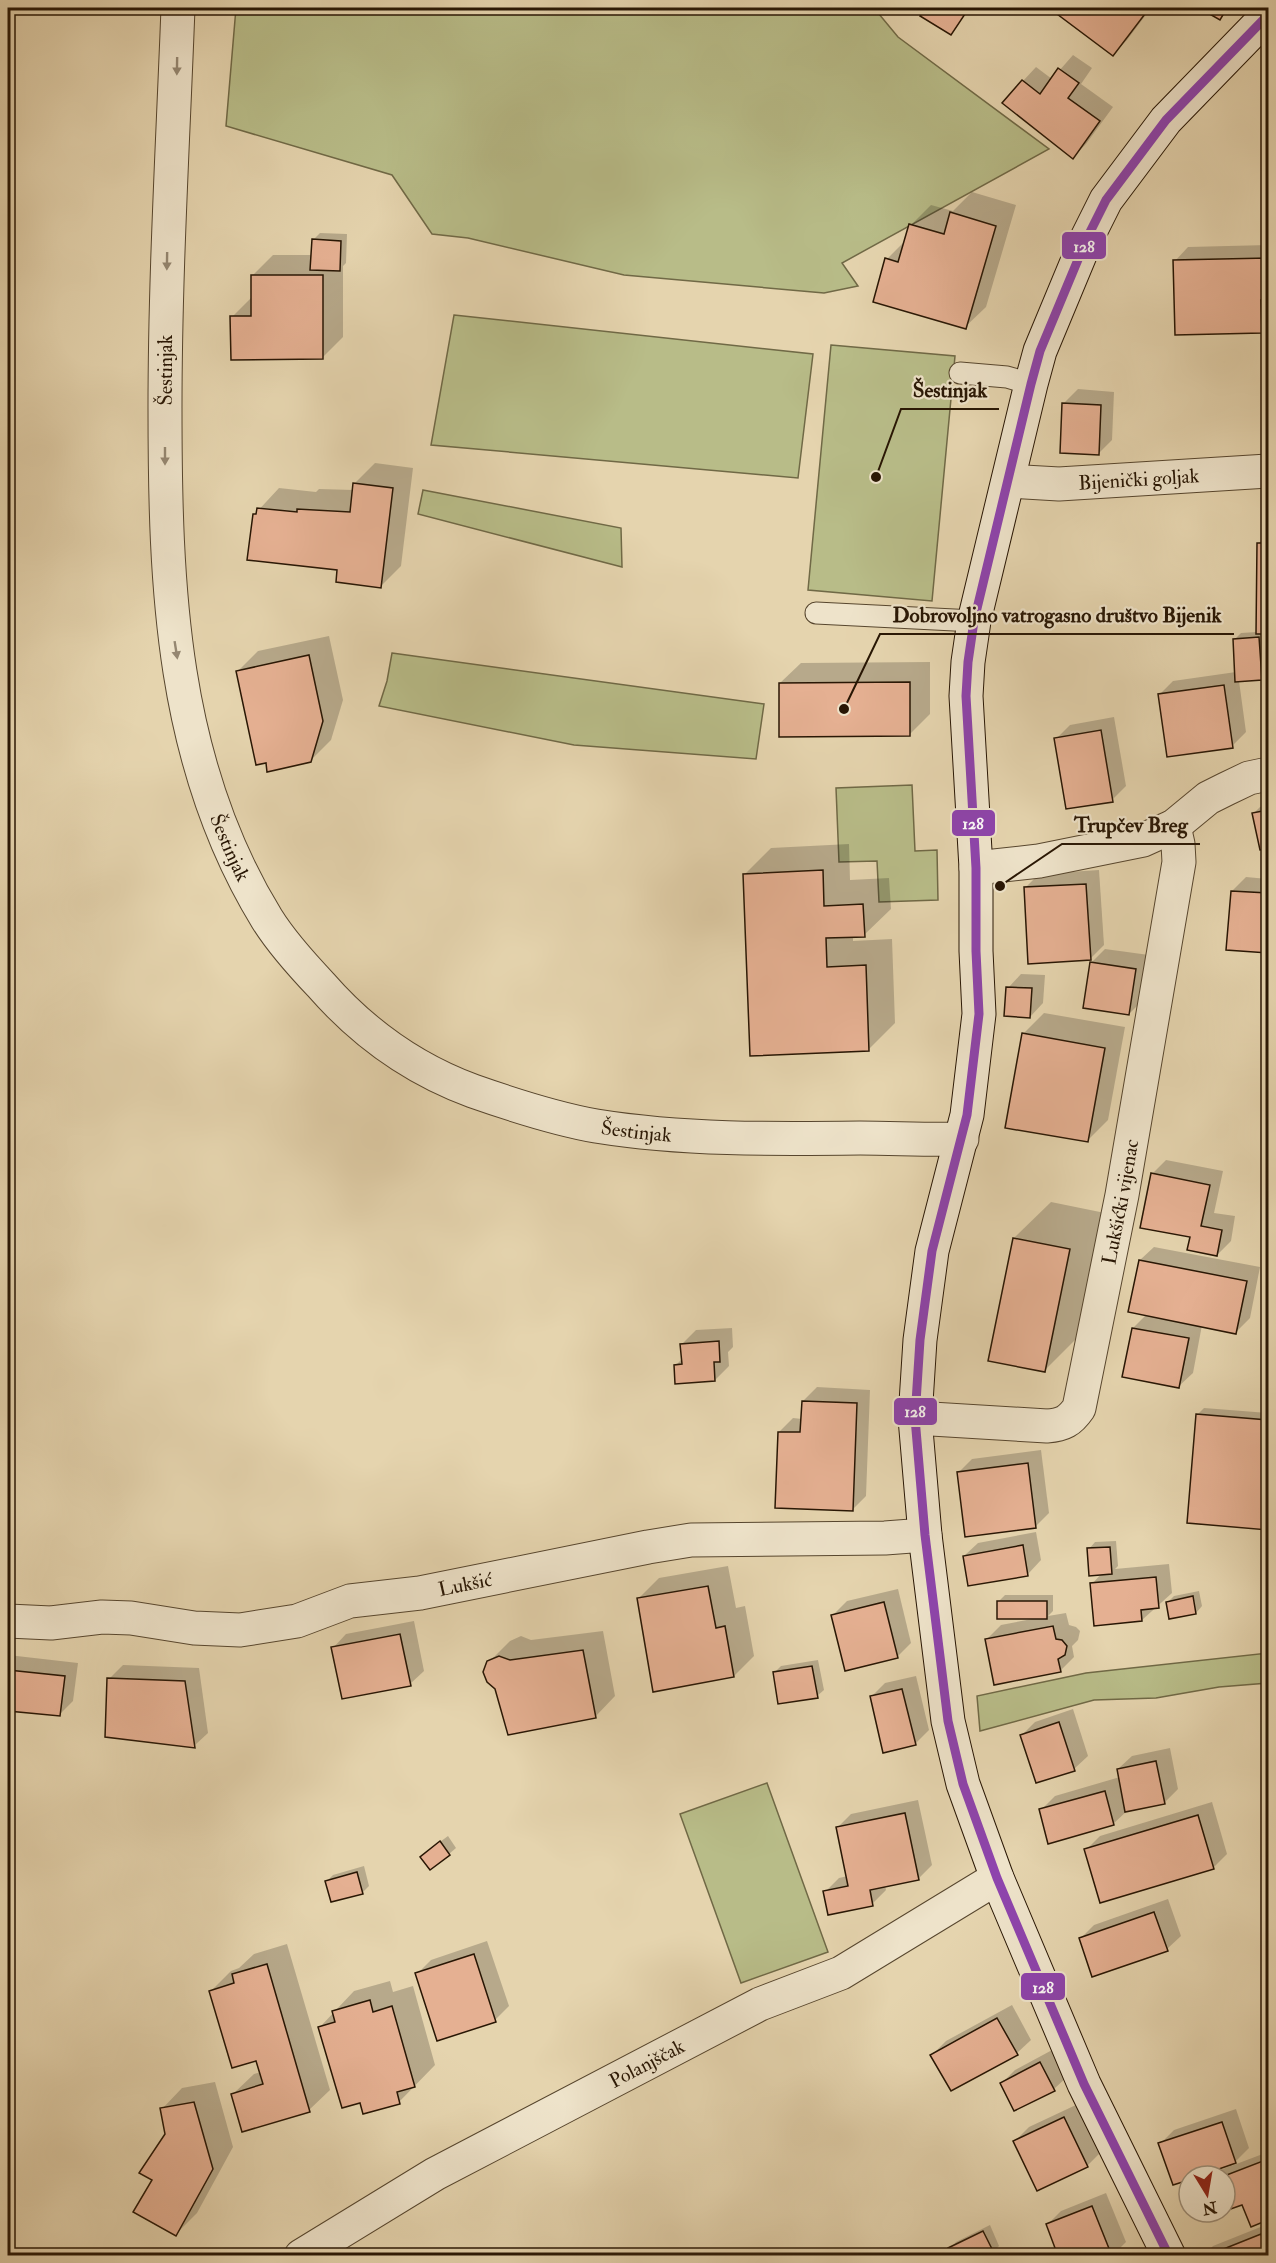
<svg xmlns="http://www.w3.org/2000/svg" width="1276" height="2263" viewBox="0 0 1276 2263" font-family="'IM FELL Double Pica',serif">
  <rect width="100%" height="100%" fill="#e5d4ae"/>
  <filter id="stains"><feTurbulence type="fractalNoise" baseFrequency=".00333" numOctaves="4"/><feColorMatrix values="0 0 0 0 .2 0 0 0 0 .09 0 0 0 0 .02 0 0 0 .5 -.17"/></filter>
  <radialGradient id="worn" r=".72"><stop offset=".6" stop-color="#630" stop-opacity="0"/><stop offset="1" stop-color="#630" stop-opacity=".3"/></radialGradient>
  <!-- green -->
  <g fill="#b8bc88" stroke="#706946" stroke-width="1.5">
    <polygon points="236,8 874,8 898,37 1049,149 842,263 858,286 824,293 624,275 468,238 432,234 392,175 226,126"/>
    <polygon points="454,315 813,354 798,478 431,445"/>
    <polygon points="831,345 955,356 932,601 808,590"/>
    <polygon points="423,490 621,528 622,567 418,514"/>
    <polygon points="392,653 764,704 756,759 574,745 379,706 387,681"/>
    <polygon points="912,785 915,851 937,850 938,900 879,902 877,861 839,862 836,788"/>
    <polygon points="1268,1653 1268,1683 1219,1687 1156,1698 1094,1700 980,1731 977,1696 1086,1673"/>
    <polygon points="767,1783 828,1952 741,1983 680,1814"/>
  </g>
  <!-- shadow -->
  <g fill="#0003">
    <polygon points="927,8 970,8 951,33 923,15"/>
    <polygon points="1051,8 1151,8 1127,40 1113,54"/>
    <polygon points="1202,8 1230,8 1220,18"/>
    <polygon points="1073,55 1092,68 1081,84 1113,107 1086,144 1073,157 1023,81 1036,67 1052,79"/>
    <polygon points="972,192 1016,205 986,307 965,327 887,259 907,239 911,225 931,205 953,211"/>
    <polygon points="320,233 347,234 346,263 343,266 343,337 323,357 232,317 252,297 252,276 273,255 313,255 313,240"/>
    <polygon points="1268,245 1268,324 1261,332 1175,261 1188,247"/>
    <polygon points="1078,389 1114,392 1112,440 1098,454 1064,403"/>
    <polygon points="375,463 413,468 401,566 381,586 338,569 254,515 279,488 316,492 319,489 354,490 354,484"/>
    <polygon points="1268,533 1268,633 1266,632 1268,672 1261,679 1239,681 1246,732 1232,746 1159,695 1173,681 1236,672 1235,639 1241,633 1257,632 1258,544"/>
    <polygon points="329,636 343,700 331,740 310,761 237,672 258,651"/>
    <polygon points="930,662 930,714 909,735 780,683 801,663"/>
    <polygon points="1268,679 1268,746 1264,746"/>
    <polygon points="1114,717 1126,786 1112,800 1056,739 1070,725"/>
    <polygon points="1268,805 1268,847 1261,849 1254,813 1260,807"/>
    <polygon points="849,844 850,880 889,878 891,909 864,935 853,935 853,941 892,939 895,1023 868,1050 745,874 771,848"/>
    <polygon points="1099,870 1104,945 1090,959 1025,888 1039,874"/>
    <polygon points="1246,877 1268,879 1268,951 1228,948 1232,891"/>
    <polygon points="1105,949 1149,955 1143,1000 1129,1014 1091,963"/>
    <polygon points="1021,974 1045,975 1043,1003 1030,1017 1008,988"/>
    <polygon points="1044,1013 1125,1027 1108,1120 1088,1140 1023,1034"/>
    <polygon points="1166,1160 1223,1171 1214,1213 1235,1216 1231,1241 1217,1255 1191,1236 1152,1174"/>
    <polygon points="1051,1202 1105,1213 1081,1334 1045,1370 990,1360 1014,1238"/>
    <polygon points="1154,1247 1260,1267 1250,1318 1236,1332 1202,1325 1193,1373 1179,1386 1133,1328 1147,1314 1140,1260"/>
    <polygon points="732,1328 733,1347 728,1352 729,1366 715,1380 675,1366 683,1358 682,1344 696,1330"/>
    <polygon points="817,1387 870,1390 866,1496 852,1510 779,1432 793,1418 802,1419 803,1401"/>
    <polygon points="1204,1408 1268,1413 1268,1528 1189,1522 1197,1415"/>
    <polygon points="1041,1450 1049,1513 1035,1527 958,1473 972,1459"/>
    <polygon points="1036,1532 1041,1560 1028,1574 964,1556 978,1543"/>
    <polygon points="1116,1541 1118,1566 1115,1569 1169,1564 1172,1593 1142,1620 1092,1584 1102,1573 1089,1549 1095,1542"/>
    <polygon points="728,1566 736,1608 745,1606 754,1656 734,1676 638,1599 659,1578"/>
    <polygon points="898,1589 911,1643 897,1657 833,1615 847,1601"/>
    <polygon points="1199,1591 1202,1606 1196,1613 1168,1602 1174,1596"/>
    <polygon points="1005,1595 1053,1595 1053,1611 1048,1616 1066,1613 1069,1625 1076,1627 1080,1631 1078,1640 1072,1646 1074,1657 1060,1671 987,1639 1001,1625 1032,1619 998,1602"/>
    <polygon points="414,1621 424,1671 410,1684 333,1648 346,1634"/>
    <polygon points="603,1631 615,1696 595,1717 489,1662 510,1641 521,1636 531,1640"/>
    <polygon points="8,1655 78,1663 73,1701 59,1715 8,1709"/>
    <polygon points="818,1660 824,1690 817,1696 774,1673 781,1666"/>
    <polygon points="123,1665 199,1668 208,1733 194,1746 109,1679"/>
    <polygon points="916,1676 929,1730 915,1744 871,1697 885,1683"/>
    <polygon points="1073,1709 1088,1756 1074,1769 1022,1735 1035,1722"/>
    <polygon points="1170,1748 1178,1789 1164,1803 1128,1810 1113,1824 1041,1810 1055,1796 1120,1777 1118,1769 1132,1756"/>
    <polygon points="918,1800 932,1865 918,1879 885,1886 886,1890 872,1904 825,1892 839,1878 848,1876 837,1828 851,1814"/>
    <polygon points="1212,1802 1227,1854 1214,1867 1101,1901 1086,1850 1100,1836"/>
    <polygon points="448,1836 456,1848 449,1854 429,1850"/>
    <polygon points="364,1866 369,1886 362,1893 327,1881 333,1875"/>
    <polygon points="1168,1899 1181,1936 1167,1949 1080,1939 1094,1925"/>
    <polygon points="487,1941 509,2006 495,2020 417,1974 431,1960"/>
    <polygon points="287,1944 330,2090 309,2110 233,2094 254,2074 261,2072 257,2059 211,1991 231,1971 239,1968 254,1954"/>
    <polygon points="390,1981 393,1992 413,1986 435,2065 399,2102 361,2101 320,2027 354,1991"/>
    <polygon points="1012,2005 1031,2040 1017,2053 932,2055 946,2041"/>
    <polygon points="1054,2049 1068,2076 1054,2089 1015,2109 1002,2083 1015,2070"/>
    <polygon points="215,2082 233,2147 197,2213 176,2234 154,2179 167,2134 162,2109 182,2088"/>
    <polygon points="1078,2104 1101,2152 1087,2166 1015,2141 1029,2127"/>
    <polygon points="1236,2109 1249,2148 1231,2166 1268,2152 1268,2218 1251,2225 1243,2203 1225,2176 1213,2176 1218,2171 1230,2166 1229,2164 1195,2176 1189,2176 1189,2178 1160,2144 1174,2130"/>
    <polygon points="1106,2193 1126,2242 1112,2256 1060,2256 1047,2225 1061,2211"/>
    <polygon points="1268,2224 1268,2256 1203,2256 1213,2246"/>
    <polygon points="990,2225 999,2246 993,2252 950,2249 956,2242"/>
  </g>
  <!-- building -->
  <g fill="#e5b092" stroke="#281604" stroke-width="1.5">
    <polygon points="926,8 969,8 951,35 920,16"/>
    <polygon points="1049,8 1145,8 1148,10 1113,56"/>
    <polygon points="1199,8 1227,8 1220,20"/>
    <polygon points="1058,68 1079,83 1068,98 1100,121 1073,159 1002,103 1022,80 1040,94"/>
    <polygon points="950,212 996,226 966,329 873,302 885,258 898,262 909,224 944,234"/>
    <polygon points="312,239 341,241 340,271 310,270"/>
    <polygon points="1268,258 1268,300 1261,300 1262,333 1175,335 1173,260"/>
    <polygon points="251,275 323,275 323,359 231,360 230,316 251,316"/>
    <polygon points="1062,403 1101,405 1099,455 1060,453"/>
    <polygon points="353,483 393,488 381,588 336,582 337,570 247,560 253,514 256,514 257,508 297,512 297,509 350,512"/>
    <polygon points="1257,543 1268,543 1268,634 1256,634"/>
    <polygon points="1259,637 1262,680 1235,682 1233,639"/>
    <polygon points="309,655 323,721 311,762 267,772 266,763 256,765 236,671"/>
    <polygon points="1266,680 1268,680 1268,747 1262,747"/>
    <polygon points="910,682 910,736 779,737 779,683"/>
    <polygon points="1224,685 1233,748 1167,757 1158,694"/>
    <polygon points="1101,730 1113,802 1066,809 1054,738"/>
    <polygon points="1268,810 1268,849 1260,850 1252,813"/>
    <polygon points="823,870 824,906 863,904 865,937 826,938 827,967 866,965 869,1051 750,1056 743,874"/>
    <polygon points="1086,884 1091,960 1028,964 1024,887"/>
    <polygon points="1231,891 1268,893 1268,953 1226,950"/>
    <polygon points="1090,962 1136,969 1129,1015 1083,1008"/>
    <polygon points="1006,987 1032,988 1030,1018 1004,1016"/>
    <polygon points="1022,1033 1105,1048 1088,1142 1005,1128"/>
    <polygon points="1151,1173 1210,1185 1201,1226 1222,1230 1217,1256 1187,1250 1190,1237 1140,1228"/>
    <polygon points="1013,1238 1070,1249 1045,1372 988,1361"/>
    <polygon points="1139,1260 1247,1281 1236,1334 1128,1312"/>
    <polygon points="1132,1328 1189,1338 1179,1388 1122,1377"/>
    <polygon points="719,1341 720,1362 714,1362 715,1381 675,1384 674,1365 682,1364 680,1344"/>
    <polygon points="802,1401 857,1403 853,1511 775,1508 778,1432 800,1432"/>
    <polygon points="1196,1414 1268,1420 1268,1530 1187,1523"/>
    <polygon points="1028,1463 1036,1528 965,1537 957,1472"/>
    <polygon points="1023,1545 1028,1576 968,1586 963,1556"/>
    <polygon points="1110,1547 1112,1574 1089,1576 1087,1548"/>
    <polygon points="1156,1577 1159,1608 1141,1610 1142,1621 1094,1626 1090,1583"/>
    <polygon points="708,1586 716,1628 725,1626 734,1677 653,1692 637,1598"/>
    <polygon points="1193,1596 1196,1614 1169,1619 1166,1602"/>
    <rect x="997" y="1601" width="50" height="18"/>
    <polygon points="884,1602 898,1658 845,1671 831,1615"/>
    <polygon points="1053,1626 1056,1639 1062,1640 1067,1646 1065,1655 1058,1659 1061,1672 994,1685 985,1639"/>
    <polygon points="400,1634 411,1686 342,1699 331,1647"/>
    <polygon points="583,1650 596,1718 508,1735 495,1689 487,1682 483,1672 487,1661 499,1656 510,1660"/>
    <polygon points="812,1666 818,1698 778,1704 773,1672"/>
    <polygon points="8,1670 65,1676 60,1716 8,1711"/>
    <polygon points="107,1678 185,1681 195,1748 105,1737"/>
    <polygon points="902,1689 916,1745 883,1753 870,1696"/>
    <polygon points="1059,1722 1075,1771 1036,1783 1020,1735"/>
    <polygon points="1156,1761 1165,1804 1125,1812 1117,1769"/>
    <polygon points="1105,1791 1114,1825 1048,1844 1039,1809"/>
    <polygon points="905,1813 919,1880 870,1890 873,1906 828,1915 823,1891 848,1886 836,1827"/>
    <polygon points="1198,1815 1214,1869 1100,1903 1084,1849"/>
    <polygon points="440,1841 450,1855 430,1870 420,1857"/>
    <polygon points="357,1872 363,1894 331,1902 325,1881"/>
    <polygon points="1154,1912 1168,1951 1092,1977 1079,1938"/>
    <polygon points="474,1954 496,2022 437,2041 415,1973"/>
    <polygon points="267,1964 310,2112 242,2132 231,2094 263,2084 256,2061 232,2068 209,1991 234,1983 232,1974"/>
    <polygon points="370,2000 373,2012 392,2006 415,2087 397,2092 400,2104 363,2114 360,2103 342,2108 318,2027 335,2022 332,2011"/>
    <polygon points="997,2018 1018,2055 951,2091 930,2055"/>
    <polygon points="1040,2062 1055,2091 1014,2111 1000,2083"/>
    <polygon points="194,2102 213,2169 176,2236 133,2212 152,2180 139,2173 165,2134 160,2108"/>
    <polygon points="1064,2117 1088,2167 1037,2191 1013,2141"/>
    <polygon points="1222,2122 1236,2163 1199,2176 1189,2176 1189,2180 1173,2185 1158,2143"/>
    <polygon points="1268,2159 1268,2220 1251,2227 1242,2205 1225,2211 1224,2176"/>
    <polygon points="1092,2206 1112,2256 1058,2256 1046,2224"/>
    <polygon points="983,2231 994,2253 989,2256 951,2256 948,2248"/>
    <polygon points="1261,2234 1268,2256 1206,2256"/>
  </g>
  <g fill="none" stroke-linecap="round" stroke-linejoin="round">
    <!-- service casing -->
    <g stroke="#57462e" stroke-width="23">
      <g id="service">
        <polyline points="960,373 1007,377 1031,384"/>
        <polyline points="816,613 974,621"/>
      </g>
    </g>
    <!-- minor casing -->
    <g stroke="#57462e" stroke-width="35">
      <g id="minor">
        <path id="s1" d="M178 8C173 141 165 274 165 408 165 586 171 763 267 919 282 943 302 965 321 985 363 1033 413 1069 473 1091 510 1104 557 1119 596 1126 683 1140 772 1139 860 1138 894 1138 928 1140 962 1139"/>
        <path id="s2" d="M1009 481 1059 484 1268 471"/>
        <polyline points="976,868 1039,861 1143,840 1174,826 1208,798 1226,789 1249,778 1268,774"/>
        <path id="s3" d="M915 1418 1047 1426C1063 1425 1070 1421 1079 1408L1122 1195 1179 862 1178 844 1174 826"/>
        <path id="s4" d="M8 1621 51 1623 102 1617 131 1618 194 1628 240 1630 297 1621 350 1601 420 1593 648 1547 691 1540 885 1538 925 1535"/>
        <path id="s5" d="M301 2256 435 2174 760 2004 841 1973 997 1878"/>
      </g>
    </g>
    <!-- secondary casing -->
    <g stroke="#281604" stroke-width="35">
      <polyline id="secondary" points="1169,2256 1084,2084 997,1878 963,1784 948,1721 925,1535 915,1418 920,1340 932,1251 967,1115 979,1014 976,951 976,868 966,696 968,662 974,621 1031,384 1040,351 1087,238 1106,200 1166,120 1268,15"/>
    </g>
    <!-- service -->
    <use href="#service" stroke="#eee3ca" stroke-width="21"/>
    <!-- minor -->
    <use href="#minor" stroke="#eee3ca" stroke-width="33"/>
    <!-- secondary -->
    <use href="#secondary" stroke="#eee3ca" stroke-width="33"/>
    <!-- bus-1 casing -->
    <g stroke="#eee3ca" stroke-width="14">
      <polyline id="bus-1" points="1169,2256 1084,2084 997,1878 963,1784 948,1721 925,1535 915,1418 920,1340 932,1251 967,1115 979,1014 976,951 976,868 966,696 968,662 974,621 1031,384 1040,351 1087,238 1106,200 1166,120 1268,15"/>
    </g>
    <!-- bus-1 -->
    <use href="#bus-1" stroke="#8e44ad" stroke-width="9"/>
  </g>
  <!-- one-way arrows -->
  <defs><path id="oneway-solid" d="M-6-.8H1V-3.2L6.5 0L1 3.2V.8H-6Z" transform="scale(1.5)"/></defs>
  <g fill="#958771">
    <use href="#oneway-solid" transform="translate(177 66) rotate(91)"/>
    <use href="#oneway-solid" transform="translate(167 261) rotate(91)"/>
    <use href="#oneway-solid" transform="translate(165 456) rotate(90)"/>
    <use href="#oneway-solid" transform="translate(176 650) rotate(81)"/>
  </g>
  <g text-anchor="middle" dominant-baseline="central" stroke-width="4.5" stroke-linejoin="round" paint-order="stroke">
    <!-- street labels -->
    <g font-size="20" fill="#281604" stroke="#eee3ca">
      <text transform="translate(165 370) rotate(-90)">Šestinjak</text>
      <text stroke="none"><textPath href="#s2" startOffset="130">Bijenički goljak</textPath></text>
      <text stroke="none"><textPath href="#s1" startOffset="848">Šestinjak</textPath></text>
      <text stroke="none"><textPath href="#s1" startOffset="1370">Šestinjak</textPath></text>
      <text stroke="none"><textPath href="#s3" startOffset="381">Lukšićki vijenac</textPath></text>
      <text stroke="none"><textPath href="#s4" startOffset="464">Lukšić</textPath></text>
      <text stroke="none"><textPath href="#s5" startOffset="396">Polanjščak</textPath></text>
    </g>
  </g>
  <!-- callouts -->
  <path fill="none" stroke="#281604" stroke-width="2" d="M876 477L901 409H999M844 709L880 634H1234M1000 886L1062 844H1200"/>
  <g fill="#281604" stroke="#eee3ca" stroke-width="2">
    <circle cx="876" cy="477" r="6"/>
    <circle cx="844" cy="709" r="6"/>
    <circle cx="1000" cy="886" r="6"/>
  </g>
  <g font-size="21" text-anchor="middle" font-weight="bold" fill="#281604" stroke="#eee3ca" stroke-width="4.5" stroke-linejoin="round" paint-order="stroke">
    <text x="950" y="397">Šestinjak</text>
    <text x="1057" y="622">Dobrovoljno vatrogasno društvo Bijenik</text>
    <text x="1131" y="832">Trupčev Breg</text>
  </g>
  <g stroke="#eee3ca" stroke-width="2">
    <rect x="1061" y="231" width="46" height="29" rx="6" fill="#8e44ad"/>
    <rect x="951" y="809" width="45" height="28" rx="6" fill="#8e44ad"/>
    <rect x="893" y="1397" width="45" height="29" rx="6" fill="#8e44ad"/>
    <rect x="1020" y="1972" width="46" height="29" rx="6" fill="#8e44ad"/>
  </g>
  <g font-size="16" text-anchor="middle" font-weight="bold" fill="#fff">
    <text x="1084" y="252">128</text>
    <text x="973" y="829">128</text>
    <text x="915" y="1417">128</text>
    <text x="1043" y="1993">128</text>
  </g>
  <!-- margin -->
  <rect width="1276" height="2263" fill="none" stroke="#e5d4ae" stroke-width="30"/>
  <rect x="9" y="9" width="1258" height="2245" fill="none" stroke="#281604" stroke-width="3"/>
  <rect x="15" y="15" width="1246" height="2233" fill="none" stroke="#281604" stroke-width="1.5"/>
  <!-- north arrow -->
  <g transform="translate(1207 2194) rotate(169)"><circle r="28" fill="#eee3ca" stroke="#9f917b" stroke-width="1.5"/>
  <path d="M0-4.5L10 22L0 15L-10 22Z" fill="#8f2418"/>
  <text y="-9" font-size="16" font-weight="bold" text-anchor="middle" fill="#281604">N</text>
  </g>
  <rect width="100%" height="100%" filter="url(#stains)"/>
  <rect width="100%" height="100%" fill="url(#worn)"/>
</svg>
